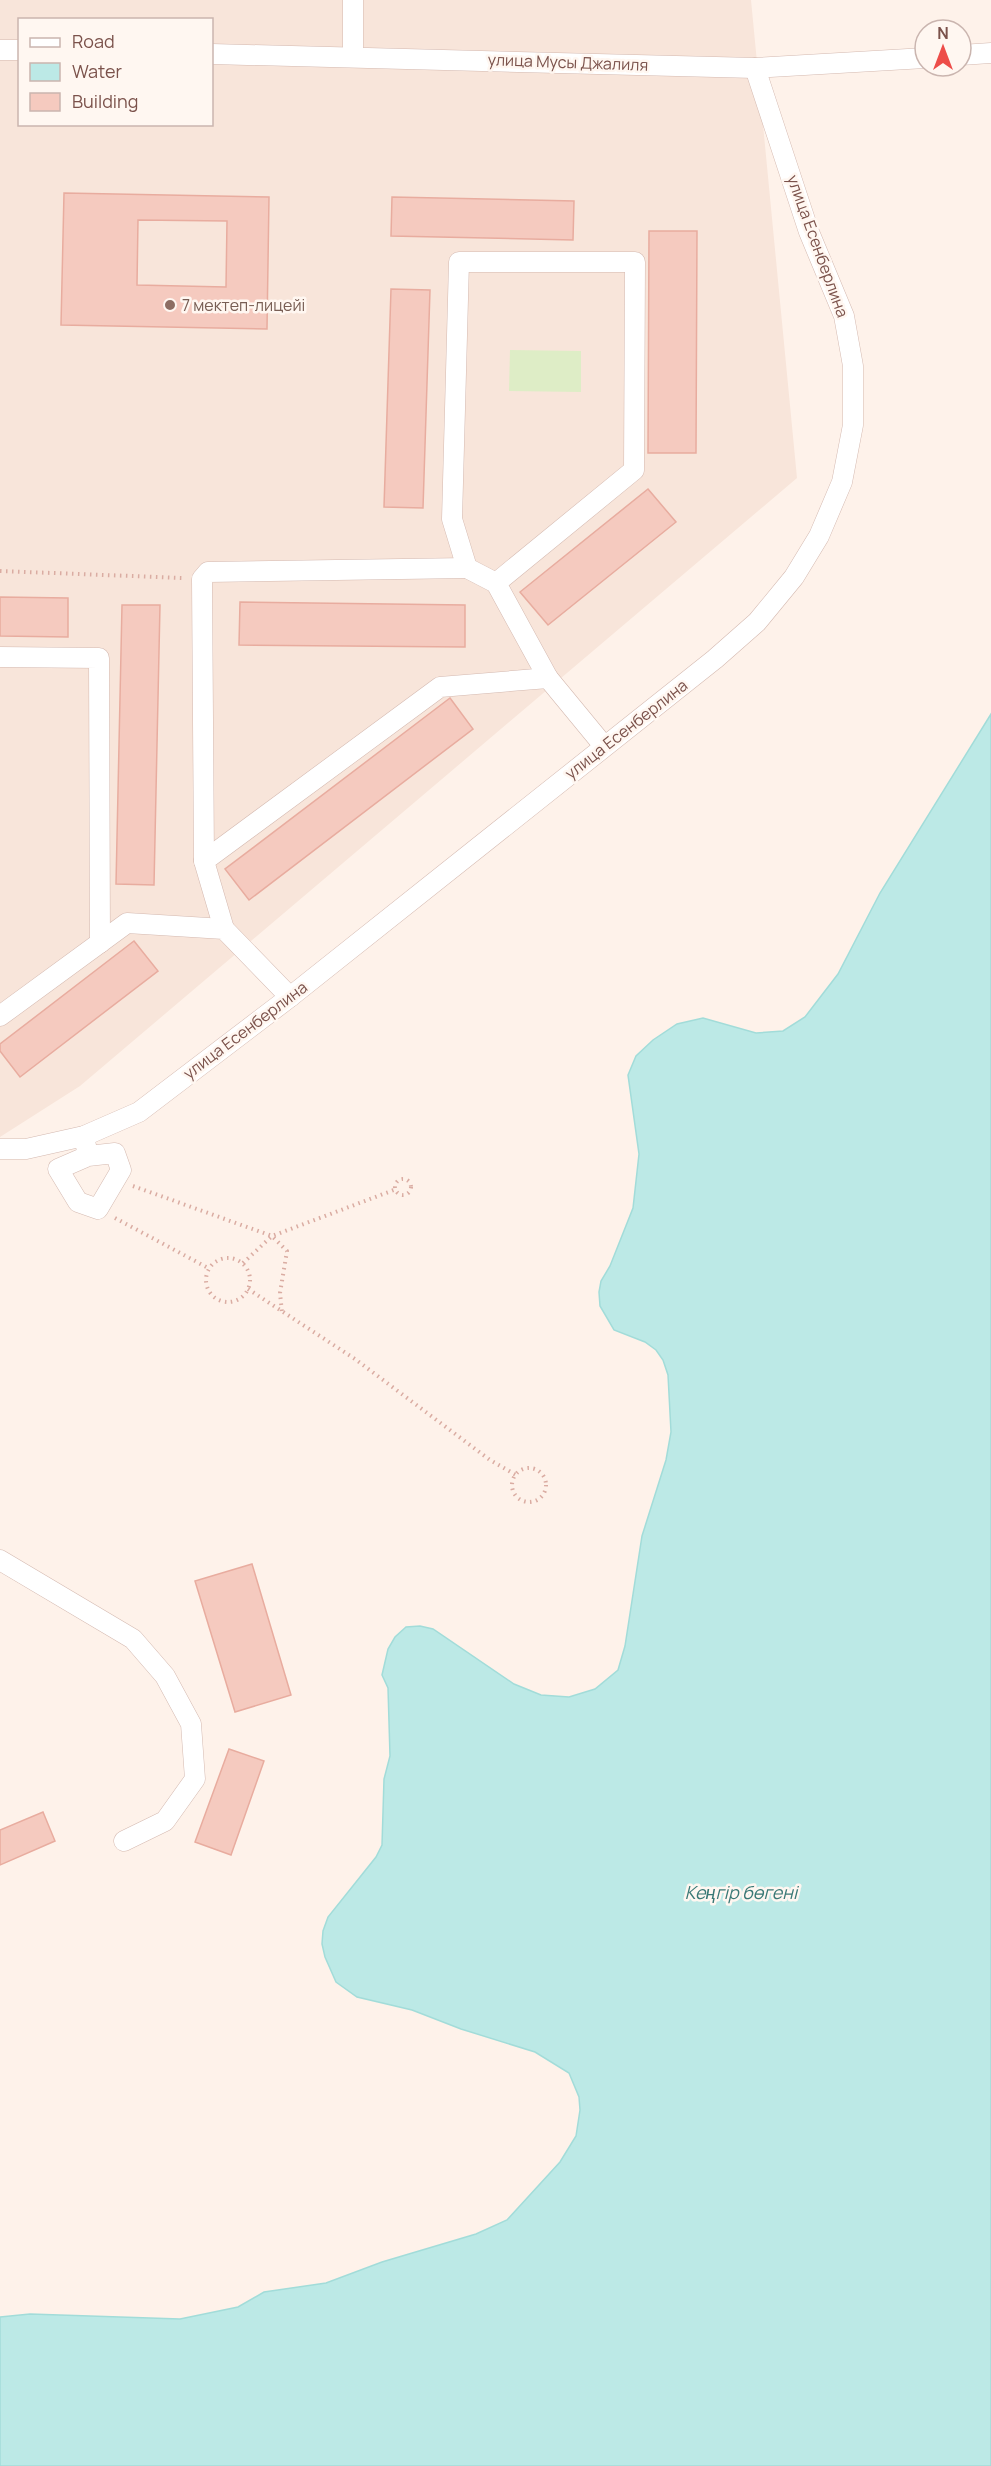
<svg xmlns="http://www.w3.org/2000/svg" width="991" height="2466" viewBox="0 0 991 2466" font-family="Manrope,sans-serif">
  <rect width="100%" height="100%" fill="#fef2ea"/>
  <!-- residential -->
  <path fill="#f8e5da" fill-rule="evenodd" d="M0 0H751L797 478 80 1086 0 1137ZM20 20H212V124H20Z"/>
  <!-- green -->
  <polygon fill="#deedc6" points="510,350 581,351 581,392 509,391"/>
  <!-- water -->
  <polygon fill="#bce9e6" stroke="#a2dcd9" stroke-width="1.5" points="991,714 991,2466 0,2466 0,2317 30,2314 180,2319 238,2307 264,2292 326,2283 382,2262 476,2234 507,2220 560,2162 576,2136 580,2110 579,2097 569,2073 535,2052 461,2029 412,2010 357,1997 336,1982 325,1957 322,1944 323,1931 328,1917 376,1857 382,1845 384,1779 390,1756 388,1688 382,1675 388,1649 395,1637 406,1627 420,1626 433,1629 514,1684 541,1695 569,1697 595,1689 618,1670 625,1646 642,1536 666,1460 671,1432 668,1375 663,1360 656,1350 645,1342 614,1330 600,1306 599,1292 601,1281 610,1266 633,1208 639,1154 628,1075 636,1056 653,1040 677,1024 703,1018 756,1033 783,1031 805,1017 838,974 880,893"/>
  <!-- building -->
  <g fill="#f5cabf" stroke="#e8ac9f" stroke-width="1.5" fill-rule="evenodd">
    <path d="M64 193 269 197 267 329 61 325ZM138 220 227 221 226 287 137 285Z"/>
    <polygon points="392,197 574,201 573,240 391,236"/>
    <polygon points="649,231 697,231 696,453 648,453"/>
    <polygon points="391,289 430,290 423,508 384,507"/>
    <polygon points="648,489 676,522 548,625 520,592"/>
    <polygon points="0,597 68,598 68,637 0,636"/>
    <polygon points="240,602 465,605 465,647 239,645"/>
    <polygon points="122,605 160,605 154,885 116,884"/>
    <polygon points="450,698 473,729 249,900 225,869"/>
    <polygon points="134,941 158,971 20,1077 0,1051 0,1044"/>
    <polygon points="252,1564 291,1695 235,1712 195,1581"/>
    <polygon points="229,1749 264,1761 231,1855 195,1842"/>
    <polygon points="43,1812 55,1841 0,1865 0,1830"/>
  </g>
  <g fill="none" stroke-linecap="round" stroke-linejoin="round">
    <!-- minor casing -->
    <g stroke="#d4b9b0" stroke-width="21">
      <g id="minor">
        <polyline points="0,50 20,50"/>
        <polyline points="212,54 755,68 925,58"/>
        <polyline points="961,55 991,53"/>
        <polyline points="353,56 353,0"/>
        <polyline points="496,583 634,470 635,262 459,262 452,519 467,568 496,583 548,678"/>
        <polyline points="0,657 99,658 100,943"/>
        <polyline points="204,861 202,579 208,572 467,568"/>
        <polyline points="224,929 204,861 440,687 548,678 604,746"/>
        <polyline points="0,1016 127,923 224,929 290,997"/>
        <polyline points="84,1136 88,1156 58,1169 78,1202 98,1209 121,1170 115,1153 88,1156"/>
        <polyline points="0,1149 26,1149 84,1136 139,1112 290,997 715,659 757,622 794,577 819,536 842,482 853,425 853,366 844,316 809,232 755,68"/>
        <polyline points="0,1560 133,1639 165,1676 191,1724 195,1779 165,1821 124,1841"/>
      </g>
    </g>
    <!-- path -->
    <g stroke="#daaca2" stroke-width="4" stroke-dasharray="1.5 4.5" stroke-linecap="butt">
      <polyline points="0,571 183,578"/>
      <circle cx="403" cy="1187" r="8"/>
      <polyline points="133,1186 272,1236 394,1190"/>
      <polyline points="115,1218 210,1269"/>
      <circle cx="228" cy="1280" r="22"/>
      <polyline points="243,1263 272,1236 287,1251 280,1293 282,1313"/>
      <polyline points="248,1289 355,1359 490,1460 516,1475"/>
      <circle cx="529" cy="1485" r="17"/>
    </g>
    <!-- minor -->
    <use href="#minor" stroke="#fff" stroke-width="20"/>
  </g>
  <!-- markers -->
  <circle fill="#8d6e63" stroke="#fff7f1" stroke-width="2" cx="170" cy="305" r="6"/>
  <g text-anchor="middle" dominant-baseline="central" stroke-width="5" stroke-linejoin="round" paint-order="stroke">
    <!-- street labels -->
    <g font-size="16" fill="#7b524b" stroke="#fff7f1">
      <text transform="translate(568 62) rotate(2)">улица Мусы Джалиля</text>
      <text transform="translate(818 246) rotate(70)">улица Есенберлина</text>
      <text transform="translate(626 729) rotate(-38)">улица Есенберлина</text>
      <text transform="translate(245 1030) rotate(-37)">улица Есенберлина</text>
    </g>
    <!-- education labels -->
    <g font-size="16" fill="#785e54" stroke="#fff7f1" text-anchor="start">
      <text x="182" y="305">7 мектеп-лицейі</text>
    </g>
    <!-- water labels -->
    <g font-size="18" font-style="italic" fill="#3a7976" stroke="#fff7f1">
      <text x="741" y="1892">Кеңгір бөгені</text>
    </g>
  </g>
  <!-- legend -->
  <rect x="18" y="18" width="195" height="108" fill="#fff7f1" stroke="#cab5af" stroke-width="1.5"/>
  <rect x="30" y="38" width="30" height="9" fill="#ffffff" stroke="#cab5af" stroke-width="1.5"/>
  <text x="72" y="48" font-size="18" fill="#7b524b">Road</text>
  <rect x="30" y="63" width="30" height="18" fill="#bce9e6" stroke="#cab5af" stroke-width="1.5"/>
  <text x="72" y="78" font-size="18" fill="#7b524b">Water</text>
  <rect x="30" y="93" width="30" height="18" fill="#f5cabf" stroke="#cab5af" stroke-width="1.5"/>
  <text x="72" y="108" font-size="18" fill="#7b524b">Building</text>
  <!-- north arrow -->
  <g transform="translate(943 48)"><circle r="28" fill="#fff7f1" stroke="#cab5af" stroke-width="1.5"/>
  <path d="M0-4.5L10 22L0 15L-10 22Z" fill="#ed4d49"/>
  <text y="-9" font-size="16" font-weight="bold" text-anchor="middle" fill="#7b524b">N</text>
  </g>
</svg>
